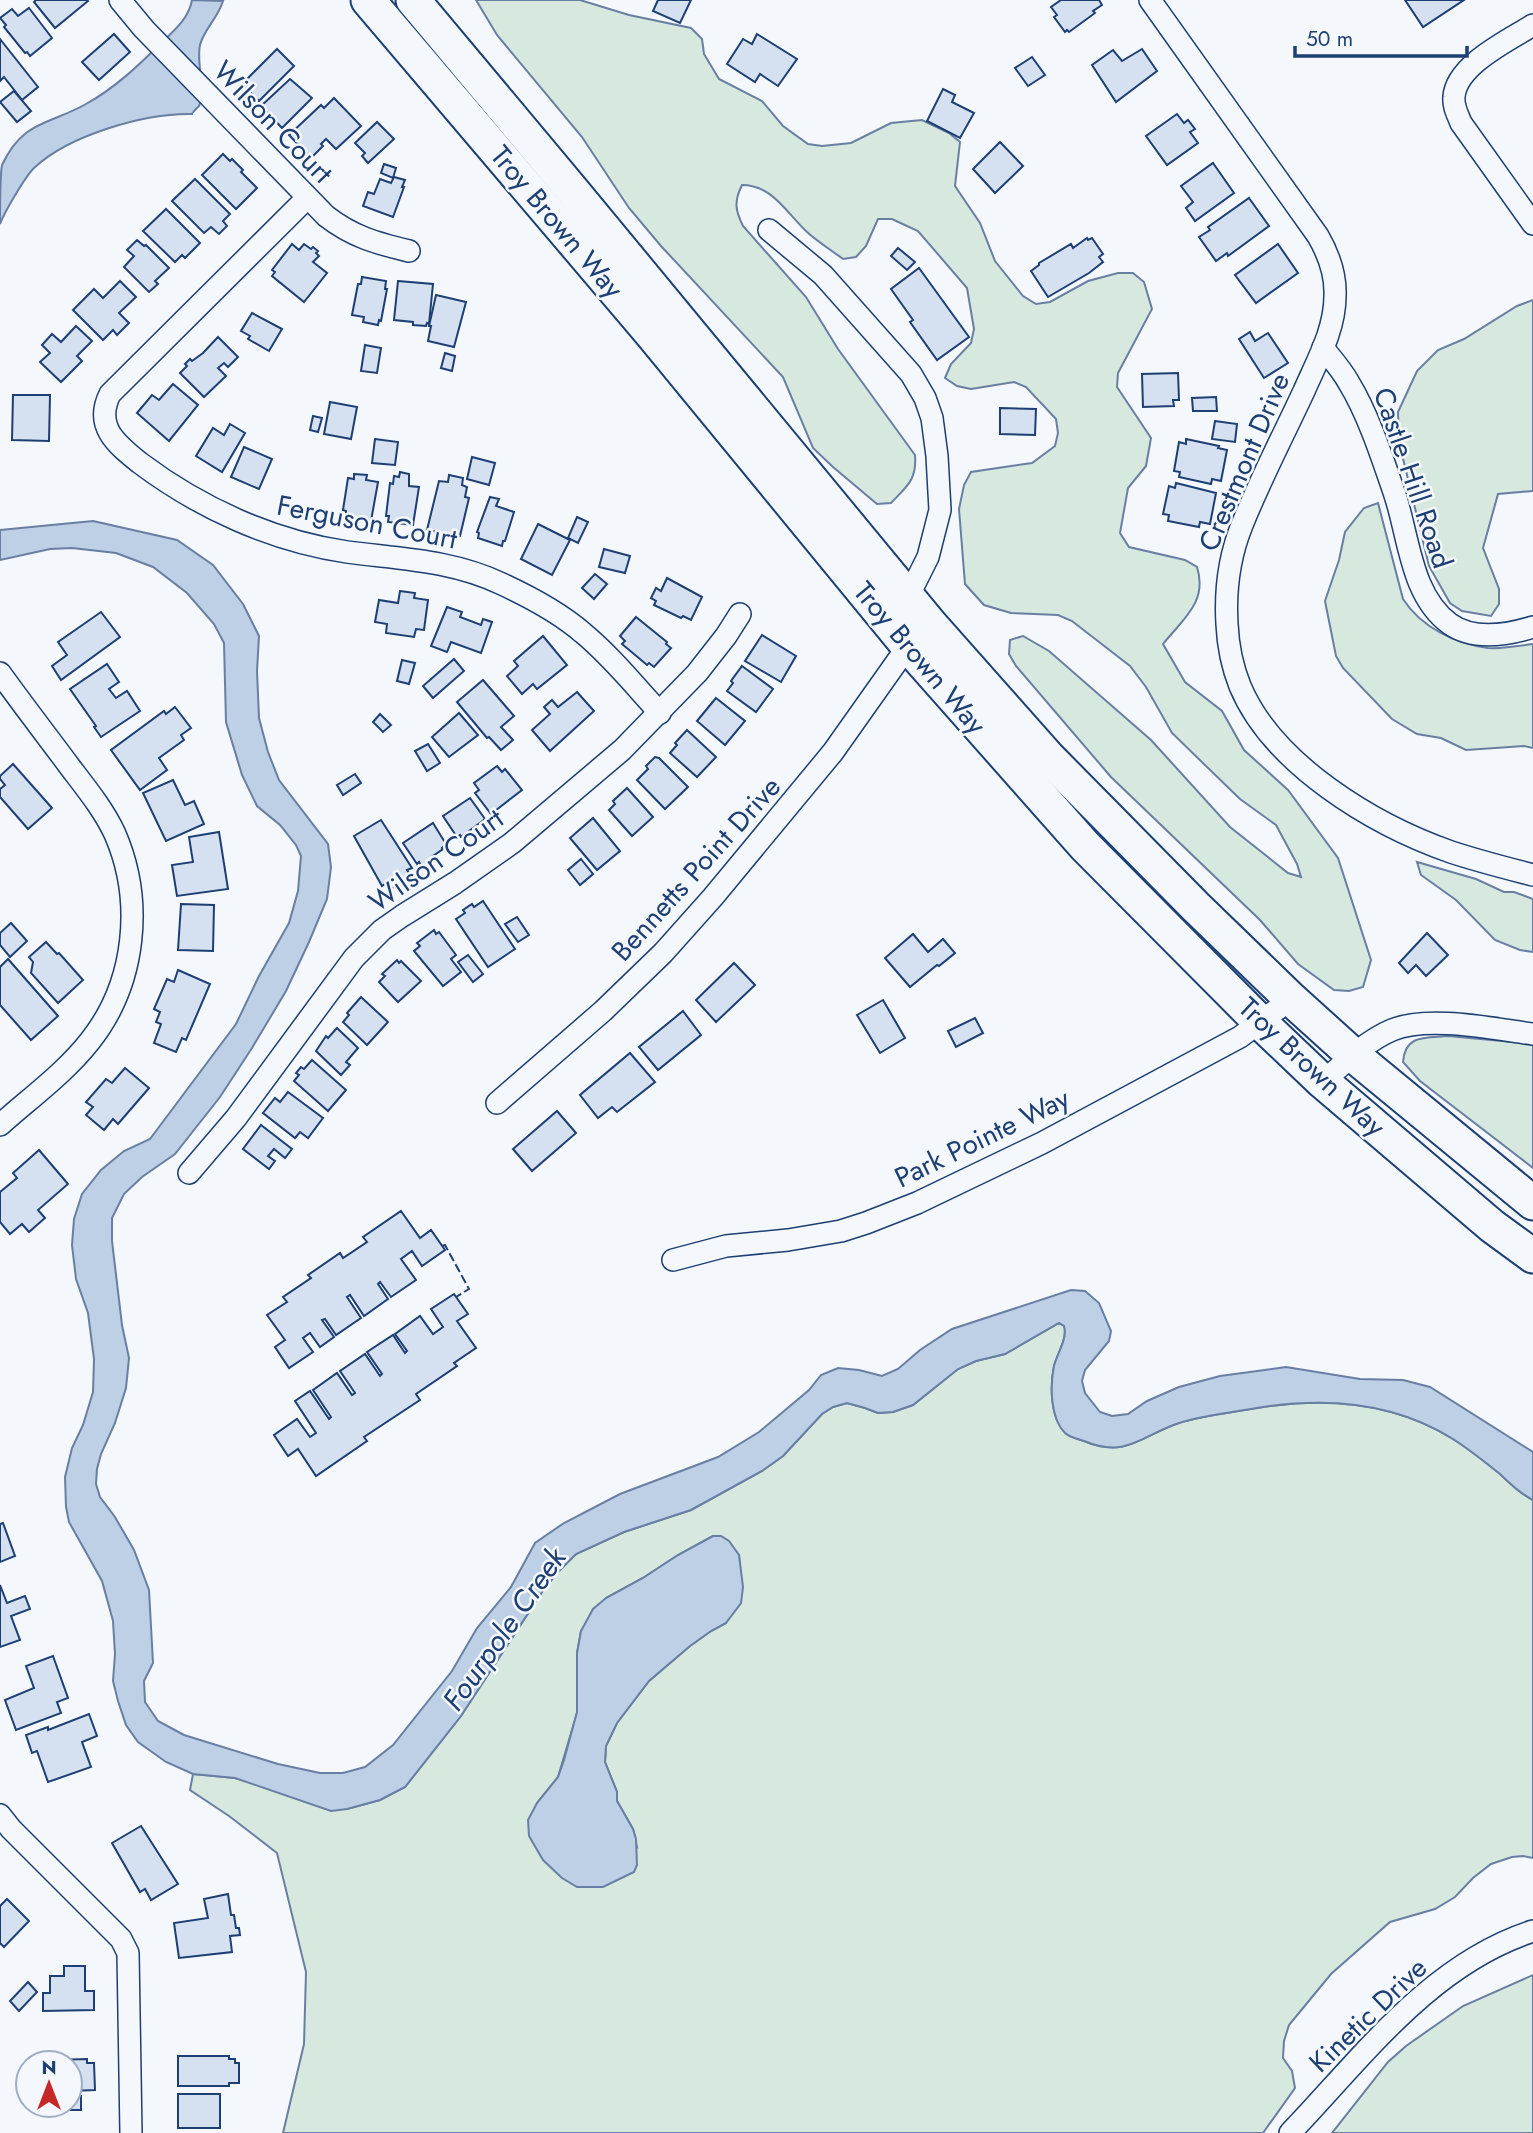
<svg xmlns="http://www.w3.org/2000/svg" width="1533" height="2133" viewBox="0 0 1533 2133" font-family="Jost,sans-serif">
  <rect width="100%" height="100%" fill="#f4f7fb"/>
  <!-- green -->
  <g fill="#d7e8df" stroke="#687fa3" stroke-width="2" fill-rule="evenodd">
    <path d="M476 0H580L629 15 691 28 702 39 704 54 719 79 762 101 783 126 808 144 822 146 851 143 891 123 922 120 949 133 960 142 955 186 980 223 995 261 1023 296 1036 304 1050 302 1088 281 1118 273H1133L1144 282 1152 309 1118 373 1117 387 1151 438 1146 466 1128 488 1120 533 1129 547 1185 560 1197 567C1208 602 1183 619 1163 644L1185 682 1222 711 1244 750 1288 790 1338 858 1371 960 1363 987 1349 991 1334 990 1298 964 1260 920 1111 777 1016 666 1009 654 1010 640 1023 636 1049 651 1151 740 1230 827 1288 873 1301 877 1297 864 1276 825 1240 799 1172 733 1146 687 1130 666 1072 621 1058 615 1011 613 984 605 965 584 959 509 964 485 971 472 1032 463 1055 446 1058 433 1056 419 1026 387 1014 382 971 389 957 386 945 378 951 364 971 343 974 329 967 288 918 231 892 219H878L866 246 856 257 843 259C831 250 818 242 807 232 786 212 772 185 742 185 734 201 735 210 743 226L806 297 838 349 915 455C917 480 907 486 891 503L877 504 833 467 813 448 783 377 661 246 629 208 582 137 497 35Z"/>
    <polygon points="1533,300 1533,491 1498,494 1483,548 1499,589 1499,604 1491,616 1462,611 1450,603 1429,566 1399,442 1398,412 1417,371 1438,350 1464,339 1517,306"/>
    <path d="M1378 503 1403 599C1421 627 1455 644 1488 648 1502 649 1519 646 1533 644V748L1524 746 1466 750 1441 738 1417 734 1392 719 1343 668 1336 656 1325 601 1339 560 1345 532 1364 508Z"/>
    <polygon points="1417,862 1476,879 1504,892 1514,892 1533,899 1533,952 1520,950 1495,940 1456,900 1421,875"/>
    <path d="M1448 1036 1533 1044V1168L1420 1081 1403 1062C1405 1034 1426 1038 1448 1036Z"/>
    <path d="M1059 1323 1064 1326C1068 1338 1057 1354 1054 1366 1050 1385 1050 1418 1065 1432 1069 1437 1078 1439 1084 1441 1127 1459 1142 1435 1179 1423 1201 1416 1234 1412 1257 1408 1324 1397 1394 1402 1453 1439 1469 1449 1485 1462 1500 1474 1511 1484 1519 1493 1533 1500V1858L1523 1856 1512 1857 1491 1864 1473 1878 1455 1897 1435 1909 1390 1922 1331 1974 1289 2025 1284 2041 1283 2058 1292 2071 1295 2088 1263 2133H283L304 2044 306 1972 277 1853 229 1816 190 1790 193 1774 235 1778 347 1809 380 1800 405 1787 461 1716 544 1589 557 1573 576 1554 624 1532 691 1510 762 1471 783 1456 822 1414 833 1407 847 1403 865 1408 878 1413 893 1412 913 1405 958 1369 976 1361 1005 1354ZM713 1536 739 1555 740 1571 726 1623 711 1631 690 1646 649 1681 617 1723 606 1746 605 1762 617 1792V1801L633 1829 637 1847 537 1803 558 1777 577 1713V1653L581 1631 606 1598 643 1578 678 1555Z"/>
    <polygon points="1533,1975 1533,2133 1332,2133 1388,2062 1406,2046 1463,2006"/>
  </g>
  <!-- water -->
  <g fill="#bed0e5" stroke="#687fa3" stroke-width="2">
    <path d="M192 0 223 1C218 18 204 29 200 45 196 61 206 90 199 106 199 106 192 113 192 114 145 113 69 135 34 168 25 177 5 211 0 224 0 211 0 175 2 165 23 120 49 125 86 104 115 88 138 66 161 43 174 31 189 18 192 0Z"/>
    <path d="M93 521 177 540 213 565 243 604 259 636 257 671 259 718 268 752 279 780 328 844 331 867 327 899 309 942 286 991 252 1048 220 1097 175 1154 142 1177 124 1194 112 1218V1241L122 1325 129 1358 126 1388 115 1423 101 1454 97 1469 96 1484 100 1497 115 1517 134 1550 149 1590 153 1663 144 1681 145 1702 158 1721 184 1735 278 1764 320 1773H343L365 1767 393 1745 452 1671 477 1628 511 1587 535 1543 564 1523 620 1494 718 1457 759 1432 809 1390 821 1375 838 1368 859 1370 882 1376 898 1369 920 1350 952 1329 1071 1290 1085 1291 1099 1303 1111 1331 1109 1341 1085 1370 1082 1381 1085 1393 1100 1412 1112 1416 1128 1414 1147 1401 1179 1387 1220 1376 1286 1367 1360 1379 1403 1380 1430 1387 1533 1452V1500C1519 1493 1511 1484 1500 1474 1485 1462 1469 1449 1453 1439 1394 1402 1324 1397 1257 1408 1234 1412 1201 1416 1179 1423 1142 1435 1127 1459 1084 1441 1078 1439 1069 1437 1065 1433 1050 1418 1050 1385 1054 1366 1057 1354 1068 1338 1064 1326L1059 1323 1005 1354 976 1361 958 1369 913 1405 893 1412 878 1413 865 1408 847 1403 833 1407 822 1414 783 1456 762 1471 691 1510 624 1532 576 1554 557 1573 544 1589 461 1716 405 1787 380 1800 347 1809 331 1811 235 1778 193 1774 166 1762 138 1742 126 1725 118 1701 113 1681 115 1654 113 1621 102 1581 69 1522 66 1507 65 1477 72 1448 83 1425 93 1392 94 1359 88 1313 76 1279 72 1245 74 1219 82 1194 101 1170 124 1151 150 1139 236 1024 259 976 289 923 298 891 301 856 296 845 280 825 257 806 242 775 226 722 224 643 214 624 187 593 153 567 116 553 72 548 50 549 0 560V530Z"/>
    <polygon points="713,1536 721,1536 729,1541 739,1555 743,1587 741,1603 726,1623 711,1631 690,1646 649,1681 617,1723 606,1746 605,1762 617,1792 617,1801 633,1829 636,1839 637,1865 634,1872 603,1887 577,1887 562,1878 543,1860 529,1836 528,1820 537,1803 558,1777 564,1760 577,1712 577,1653 581,1631 593,1609 606,1598 643,1578 678,1555"/>
  </g>
  <!-- building -->
  <g fill="#d5e0f0" stroke="#1d3f73" stroke-width="2">
    <polygon points="36,0 87,0 88,1 55,28 34,2"/>
    <polygon points="658,0 691,0 680,23 653,11"/>
    <polygon points="1061,0 1099,0 1102,5 1093,11 1095,13 1069,32 1067,30 1065,32 1054,17 1057,15 1051,7"/>
    <polygon points="1405,0 1464,0 1423,27"/>
    <polygon points="29,8 52,38 30,56 27,52 25,53 4,27 6,25 0,18 12,9 18,16"/>
    <polygon points="114,34 130,52 99,80 82,62"/>
    <polygon points="757,34 797,59 778,86 760,74 755,82 727,64 743,39 752,44"/>
    <polygon points="0,39 38,87 22,100 4,77 0,81"/>
    <polygon points="277,49 294,66 259,101 242,84"/>
    <polygon points="1142,49 1157,71 1116,102 1092,65 1113,50 1122,61"/>
    <polygon points="1032,57 1045,75 1028,86 1015,68"/>
    <polygon points="290,79 312,98 282,128 261,106"/>
    <polygon points="943,89 955,95 952,102 974,113 960,138 927,121"/>
    <polygon points="14,91 31,111 17,122 0,102"/>
    <polygon points="334,98 361,126 336,149 326,139 321,144 323,146 311,158 289,135 321,105 324,108"/>
    <polygon points="1177,114 1184,123 1188,120 1195,129 1190,132 1198,143 1167,165 1146,136"/>
    <polygon points="377,122 394,139 368,163 362,156 365,153 355,143"/>
    <polygon points="1000,142 1023,166 995,193 973,169"/>
    <polygon points="223,154 230,161 232,159 243,170 241,172 257,188 236,209 202,175"/>
    <polygon points="1213,163 1234,193 1195,221 1186,208 1193,202 1181,186"/>
    <polygon points="384,164 396,168 393,178 381,173"/>
    <polygon points="394,177 405,180 402,187 404,187 393,217 363,206 368,192 374,194 380,179 391,183"/>
    <polygon points="195,179 230,214 223,221 227,226 219,234 211,227 204,233 172,201"/>
    <polygon points="1249,198 1269,226 1228,256 1227,253 1216,261 1199,237 1210,230 1208,227"/>
    <polygon points="166,209 200,243 185,258 182,255 175,262 143,231"/>
    <polygon points="1087,238 1088,240 1092,238 1103,254 1099,257 1103,262 1089,273 1048,297 1031,271 1039,265 1039,263 1071,244 1073,248"/>
    <polygon points="137,240 144,246 146,245 169,268 155,281 158,284 149,292 124,267 134,256 127,250"/>
    <polygon points="292,244 299,250 304,244 311,249 313,247 318,251 316,253 319,256 313,262 327,273 304,302 272,276 275,272 272,270"/>
    <polygon points="1278,244 1298,273 1256,303 1235,275"/>
    <polygon points="898,248 915,262 907,270 891,256"/>
    <polygon points="919,268 969,337 937,360 910,322 913,320 891,289"/>
    <polygon points="362,277 386,281 385,289 387,289 381,321 379,320 378,325 363,322 364,317 352,315 358,284 361,284"/>
    <polygon points="120,281 136,297 119,313 129,323 117,335 113,330 103,340 73,310 94,289 103,298"/>
    <polygon points="398,281 433,284 429,324 427,323 426,326 413,325 413,322 394,320"/>
    <polygon points="436,295 466,302 454,347 428,341 431,326 429,326"/>
    <polygon points="252,313 282,329 269,351 248,339 250,336 241,331"/>
    <polygon points="76,326 92,341 77,356 82,361 61,382 40,362 50,353 42,345 52,334 61,342"/>
    <polygon points="1250,332 1255,341 1268,333 1288,363 1264,378 1239,339"/>
    <polygon points="218,337 238,357 228,367 224,363 218,368 226,376 204,397 180,373 187,366 185,364 190,359 192,361 203,353"/>
    <polygon points="365,345 381,348 377,373 361,371"/>
    <polygon points="445,353 455,356 452,371 441,368"/>
    <polygon points="1178,373 1179,400 1173,400 1174,406 1143,407 1142,374"/>
    <polygon points="173,384 198,405 169,441 137,413 152,395 159,400"/>
    <polygon points="13,395 50,395 49,441 12,440"/>
    <polygon points="1216,397 1217,411 1193,411 1192,398"/>
    <polygon points="330,402 357,407 351,439 324,434"/>
    <polygon points="1000,408 1036,409 1035,435 1000,434"/>
    <polygon points="313,416 322,418 318,432 310,430"/>
    <polygon points="1215,421 1237,424 1235,442 1212,439"/>
    <polygon points="230,424 245,433 222,472 196,456 213,428 224,435"/>
    <polygon points="375,439 398,442 395,465 372,463"/>
    <polygon points="1186,439 1219,446 1218,448 1227,450 1221,481 1212,479 1211,484 1179,477 1180,472 1174,471 1179,442 1186,444"/>
    <polygon points="244,447 272,459 259,489 231,477"/>
    <polygon points="472,457 495,463 489,485 467,479"/>
    <polygon points="400,472 409,474 409,486 419,487 413,525 388,522 389,516 386,516 390,483 393,484 394,476 399,477"/>
    <polygon points="354,474 367,475 366,480 378,482 371,521 346,518 346,511 343,510 348,478 354,479"/>
    <polygon points="449,475 463,478 462,485 467,487 465,497 469,498 460,536 427,530 439,481 448,482"/>
    <polygon points="1176,483 1216,493 1210,524 1200,522 1199,527 1168,521 1169,515 1163,514 1169,486 1175,488"/>
    <polygon points="490,497 499,499 496,506 514,512 505,541 503,541 502,546 478,538 479,533 477,532"/>
    <polygon points="577,517 588,522 578,543 568,538"/>
    <polygon points="538,524 570,540 552,575 521,559"/>
    <polygon points="604,549 630,556 625,573 599,567"/>
    <polygon points="595,574 607,584 594,599 582,588"/>
    <polygon points="667,578 702,597 691,620 683,616 681,618 654,605 656,601 651,598 656,588 661,591"/>
    <polygon points="400,591 415,593 414,598 428,600 424,630 416,629 414,637 386,633 387,624 375,622 379,600 398,603"/>
    <polygon points="447,607 462,612 460,617 481,625 483,619 492,622 481,653 451,642 447,652 431,646"/>
    <polygon points="101,612 120,637 61,680 52,666 67,655 58,642"/>
    <polygon points="636,617 667,642 666,644 671,648 654,667 649,663 647,665 622,644 625,641 620,636"/>
    <polygon points="762,635 796,656 781,682 745,661"/>
    <polygon points="543,636 567,665 537,689 533,684 522,694 507,676 518,666 514,661"/>
    <polygon points="454,659 464,671 433,698 423,686"/>
    <polygon points="402,660 415,663 409,684 397,681"/>
    <polygon points="107,664 119,682 109,689 116,698 127,691 140,711 101,737 94,727 96,726 70,689"/>
    <polygon points="742,666 773,689 756,712 727,691 733,683 731,681"/>
    <polygon points="483,680 514,716 501,727 513,740 501,750 489,737 487,738 457,702"/>
    <polygon points="577,692 594,711 550,751 532,730 550,714 544,707 552,700 558,707"/>
    <polygon points="716,698 745,721 725,745 697,721"/>
    <polygon points="175,707 191,728 181,735 184,740 159,758 167,770 140,790 111,750 164,711 166,714"/>
    <polygon points="459,713 478,735 449,757 432,737"/>
    <polygon points="380,714 391,725 383,732 373,722"/>
    <polygon points="687,730 716,757 697,777 670,753 677,745 675,743"/>
    <polygon points="428,744 440,763 427,771 415,751"/>
    <polygon points="655,757 659,758 688,787 665,809 637,780 648,769 646,766"/>
    <polygon points="13,764 52,808 28,829 0,797 0,789 5,785 0,779 0,776"/>
    <polygon points="497,766 502,772 505,769 522,790 491,814 475,793 479,790 474,783"/>
    <polygon points="355,774 361,783 343,795 337,785"/>
    <polygon points="173,780 185,805 194,801 204,824 166,841 143,793"/>
    <polygon points="627,788 653,817 632,836 609,810 615,804 613,801"/>
    <polygon points="470,798 485,819 461,837 460,835 457,837 443,816"/>
    <polygon points="593,818 620,851 597,870 570,838"/>
    <polygon points="381,820 412,868 407,870 411,876 389,890 385,884 382,886 354,836"/>
    <polygon points="433,823 446,844 442,848 443,849 433,856 436,860 423,869 419,862 417,864 403,843"/>
    <polygon points="219,832 228,889 177,896 172,865 193,862 189,837"/>
    <polygon points="581,859 593,874 580,885 568,870"/>
    <polygon points="483,901 515,949 488,967 456,919 465,913 463,910 472,904 474,907"/>
    <polygon points="181,904 214,905 213,951 178,950"/>
    <polygon points="517,917 529,935 518,942 505,924"/>
    <polygon points="11,923 27,941 10,957 0,945 0,933"/>
    <polygon points="434,930 436,934 439,932 456,955 451,959 461,972 443,986 414,951 420,946 417,943"/>
    <polygon points="1427,933 1448,955 1426,976 1416,965 1408,973 1399,963"/>
    <polygon points="913,934 928,952 943,939 955,953 939,966 937,965 910,987 885,958"/>
    <polygon points="46,942 57,954 59,953 83,980 58,1003 31,973 33,962 29,957"/>
    <polygon points="468,955 483,974 473,982 458,962"/>
    <polygon points="8,959 58,1016 31,1040 0,1005 0,967"/>
    <polygon points="397,960 399,963 401,961 421,981 398,1002 379,982 385,976 382,974"/>
    <polygon points="734,963 755,985 716,1022 696,1000"/>
    <polygon points="178,970 210,984 186,1040 182,1038 176,1052 154,1043 161,1024 156,1022 160,1012 154,1009 167,979 174,982"/>
    <polygon points="361,997 388,1022 367,1045 343,1022 349,1015 347,1013"/>
    <polygon points="883,1000 905,1038 880,1053 857,1015"/>
    <polygon points="683,1011 701,1035 658,1070 639,1047"/>
    <polygon points="975,1018 983,1033 956,1047 948,1031"/>
    <polygon points="337,1028 358,1048 346,1062 350,1065 341,1075 316,1051 326,1036 328,1038"/>
    <polygon points="630,1053 655,1082 617,1112 612,1107 598,1118 580,1095"/>
    <polygon points="312,1060 346,1090 328,1111 294,1081 299,1075 296,1073 301,1067 304,1069"/>
    <polygon points="125,1068 149,1088 118,1124 113,1119 104,1130 86,1115 93,1107 86,1102 106,1079 112,1083"/>
    <polygon points="288,1092 323,1118 308,1138 300,1132 295,1138 263,1113 275,1098 280,1102"/>
    <polygon points="557,1111 576,1133 532,1171 513,1149"/>
    <polygon points="261,1125 292,1149 285,1158 274,1149 268,1156 275,1161 269,1169 243,1149"/>
    <polygon points="39,1150 68,1184 38,1210 45,1218 29,1232 22,1224 10,1234 0,1222 0,1192 17,1178 13,1173"/>
    <polygon points="401,1211 420,1238 431,1230 445,1250 422,1266 412,1251 401,1259 416,1280 391,1297 380,1282 378,1284 388,1299 364,1316 350,1295 347,1297 361,1318 336,1335 325,1319 322,1320 334,1337 320,1347 310,1333 303,1338 313,1352 289,1368 275,1347 285,1340 267,1315 287,1302 283,1297 311,1278 308,1275 340,1253 343,1258 367,1242 363,1237"/>
    <polygon points="454,1294 468,1314 457,1321 476,1348 454,1363 457,1366 416,1394 420,1400 364,1437 367,1441 316,1476 298,1449 288,1456 274,1435 297,1419 310,1437 316,1433 295,1401 310,1391 329,1419 331,1417 313,1390 337,1373 352,1395 355,1393 340,1371 365,1354 380,1376 382,1374 367,1352 393,1335 405,1353 407,1351 395,1334 420,1316 433,1334 443,1327 431,1309"/>
    <polygon points="3,1523 15,1556 0,1562 0,1524"/>
    <polygon points="0,1585 7,1603 25,1596 30,1609 11,1616 20,1640 0,1647"/>
    <polygon points="53,1656 68,1698 57,1702 61,1713 16,1730 5,1700 34,1688 26,1666"/>
    <polygon points="89,1714 97,1736 82,1742 91,1767 48,1782 37,1751 32,1753 26,1735 48,1727 48,1730"/>
    <polygon points="141,1826 178,1884 151,1900 145,1889 140,1892 112,1843"/>
    <polygon points="228,1894 231,1915 234,1915 236,1928 239,1928 240,1935 230,1936 232,1952 179,1958 174,1923 208,1918 204,1899"/>
    <polygon points="7,1899 29,1921 4,1947 0,1943 0,1906"/>
    <polygon points="64,1966 85,1966 85,1991 94,1991 94,2010 43,2011 43,1993 50,1993 50,1976 64,1976"/>
    <polygon points="28,1982 37,1992 19,2011 10,2001"/>
    <polygon points="178,2056 229,2056 229,2059 235,2059 235,2063 239,2063 239,2083 229,2083 229,2086 178,2086"/>
    <polygon points="52,2057 52,2060 87,2059 87,2063 94,2063 95,2090 70,2091 70,2063 37,2063 37,2058"/>
    <rect x="178" y="2094" width="42" height="34"/>
    <polygon points="70,2096 81,2096 81,2110 56,2110 56,2105 70,2105"/>
  </g>
  <g fill="none" stroke-linecap="round" stroke-linejoin="round">
    <!-- minor casing -->
    <g stroke="#1d3f73" stroke-width="24">
      <g id="minor">
        <path d="M120 0 144 29 326 216C353 237 376 243 409 251"/>
        <path d="M1150 0 1318 236C1329 255 1336 274 1335 296 1335 330 1317 361 1304 391 1283 436 1260 480 1242 525 1229 557 1225 590 1227 624 1228 646 1232 666 1240 686 1273 765 1374 825 1451 852 1478 861 1506 868 1533 875"/>
        <path d="M1533 25C1509 40 1456 65 1454 97 1453 107 1458 115 1461 123L1533 224"/>
        <path d="M307 198 110 394C94 426 116 444 140 463 200 508 272 541 347 552 400 559 452 560 502 584 530 597 559 612 583 633 611 656 635 686 660 713"/>
        <polyline points="769,230 823,275 911,374 925,398 932,418 937,456 940,510 928,557 908,597"/>
        <path d="M1323 348C1332 359 1342 370 1349 383 1368 414 1382 457 1394 492 1409 535 1410 595 1450 624 1474 641 1507 635 1533 627"/>
        <path d="M0 673C23 705 47 736 70 767 86 788 104 810 115 834 144 901 136 983 90 1041 65 1073 30 1098 0 1125"/>
        <path d="M1323 1082C1344 1063 1366 1041 1392 1030 1428 1015 1494 1029 1533 1034"/>
        <polyline points="497,1103 603,1011 663,953 713,897 833,752 908,646"/>
        <polyline points="189,1173 236,1118 354,958 382,930 402,916 455,883 512,843 622,750 697,673 726,636 740,614"/>
        <polyline points="673,1260 726,1246 788,1240 841,1231 866,1223 917,1203 1042,1143 1240,1037 1291,999"/>
        <polyline points="0,1815 11,1829 121,1939 128,1953 131,2133"/>
        <path d="M1290 2133C1362 2058 1430 1964 1533 1931"/>
      </g>
    </g>
    <!-- primary casing -->
    <g stroke="#1d3f73" stroke-width="37">
      <g id="primary">
        <polyline points="368,0 651,333 908,646 1085,846 1261,1023 1323,1082 1492,1226 1533,1256"/>
        <polyline points="413,0 572,190 931,625 1048,757 1196,907 1291,999 1353,1055 1533,1203"/>
      </g>
    </g>
    <!-- minor -->
    <use href="#minor" stroke="#f4f7fb" stroke-width="21"/>
    <!-- primary -->
    <use href="#primary" stroke="#f4f7fb" stroke-width="33"/>
    <!-- fence -->
    <polyline stroke="#1d3f73" stroke-width="2" stroke-dasharray="9 3.5" stroke-linecap="butt" points="442,1246 445,1245 469,1289 456,1297"/>
  </g>
  <g text-anchor="middle" dominant-baseline="central" stroke-width="5" stroke-linejoin="round" paint-order="stroke">
    <!-- street labels -->
    <g font-size="28" fill="#1d3f73" stroke="#f4f7fb">
      <text transform="translate(273 122) rotate(46)">Wilson Court</text>
      <text transform="translate(557 222) rotate(50)">Troy Brown Way</text>
      <text transform="translate(1244 462) rotate(-67)">Crestmont Drive</text>
      <text transform="translate(1413 478) rotate(71)">Castle Hill Road</text>
      <text transform="translate(367 522) rotate(11)">Ferguson Court</text>
      <text transform="translate(920 658) rotate(50)">Troy Brown Way</text>
      <text transform="translate(436 860) rotate(-35)">Wilson Court</text>
      <text transform="translate(696 869) rotate(-48)">Bennetts Point Drive</text>
      <text transform="translate(1312 1067) rotate(43)">Troy Brown Way</text>
      <text transform="translate(982 1138) rotate(-26)">Park Pointe Way</text>
      <text transform="translate(1368 2015) rotate(-44)">Kinetic Drive</text>
    </g>
    <!-- water labels -->
    <g font-size="30" font-style="italic" fill="#1d3f73" stroke="#f4f7fb">
      <text transform="translate(504 1629) rotate(-55)">Fourpole Creek</text>
    </g>
  </g>
  <!-- north arrow -->
  <g transform="translate(49 2084)"><circle r="33" fill="#f4f7fb" stroke="#9eadc5" stroke-width="2"/>
  <path d="M0-5L12 26L0 18L-12 26Z" fill="#c62828"/>
  <text y="-10" font-size="19" font-weight="bold" text-anchor="middle" fill="#1d3f73">N</text>
  </g>
  <!-- scale -->
  <path d="M1295 46v10h172v-10" fill="none" stroke="#1d3f73" stroke-width="3.5"/>
  <text x="1306" y="46" font-size="21" fill="#1d3f73" stroke="#f4f7fb" stroke-width="5" paint-order="stroke">50 m</text>
</svg>
